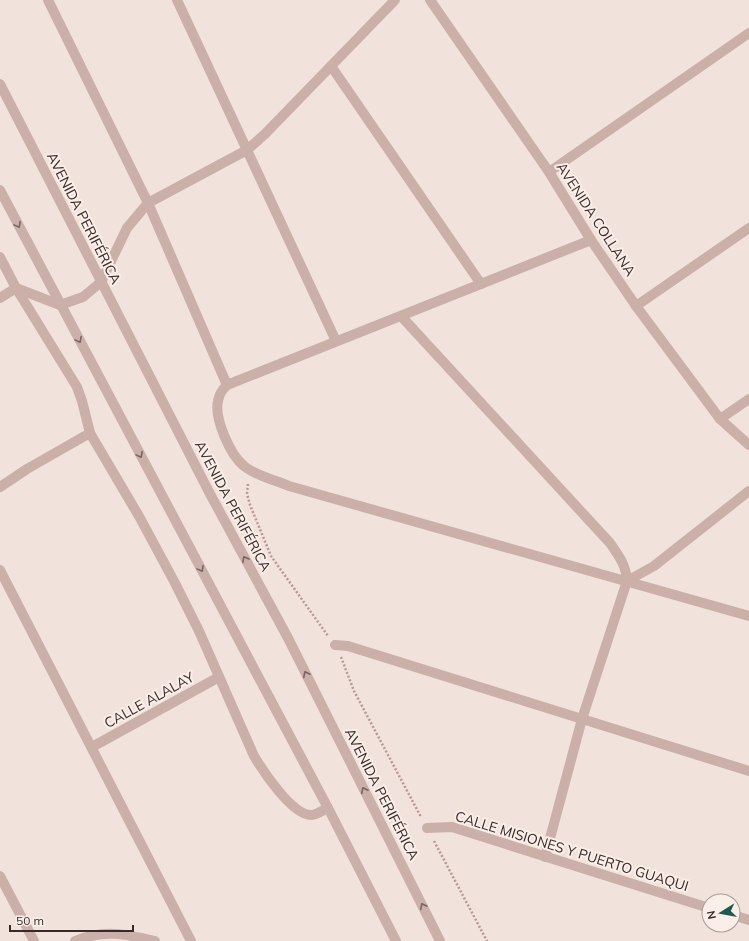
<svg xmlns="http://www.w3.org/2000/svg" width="749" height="941" viewBox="0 0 749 941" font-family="Mulish,sans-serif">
  <rect width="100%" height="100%" fill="#f2e2dc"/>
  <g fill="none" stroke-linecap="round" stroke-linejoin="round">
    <!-- path -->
    <g stroke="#b69992" stroke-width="2.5" stroke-dasharray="2 2" stroke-linecap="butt">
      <polyline points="248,484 247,494 250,505 271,556 328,636"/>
      <polyline points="341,657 354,691 421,817"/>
      <polyline points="434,841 487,941"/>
    </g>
    <!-- minor -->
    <g stroke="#cab0a8" stroke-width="10">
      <polyline points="48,0 148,203 227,385"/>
      <polyline points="177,0 336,341"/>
      <polyline points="430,0 549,172 591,240 636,306 720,419 749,445"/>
      <polyline points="331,66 481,284"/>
      <polyline points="549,172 749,33"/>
      <path d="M591 240 227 385C222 390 219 394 218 401 214 418 230 455 244 466 256 476 275 480 289 486L749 616"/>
      <path d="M0 257 16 288 77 387 82 401 90 433 140 518 175 583 199 631 254 756C263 771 292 815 311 815 317 815 323 810 328 808"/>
      <polyline points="0,298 16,288 60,305 83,297 101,282 127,228 148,203 247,150 265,134 395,0"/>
      <polyline points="636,306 749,228"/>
      <path d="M401 316 610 543C619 556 626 565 627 581L582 719 545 857"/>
      <polyline points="720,419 749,399"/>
      <polyline points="0,487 27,469 90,433"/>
      <polyline points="0,570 191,941"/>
      <polyline points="627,581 654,566 749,491"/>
      <polyline points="335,645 348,646 749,771"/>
      <polyline points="92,747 219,677"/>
      <polyline points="427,828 452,827 709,908"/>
      <polyline points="0,876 34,941"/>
      <polyline points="733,915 749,920"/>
      <path d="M75 941C104 929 126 934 155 941"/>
    </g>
    <!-- tertiary -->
    <g stroke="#cab0a8" stroke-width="10">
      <polyline points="0,84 209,492 288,638 440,941"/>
      <polyline points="0,190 328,808 396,941"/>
    </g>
  </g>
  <!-- one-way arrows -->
  <defs><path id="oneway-chevron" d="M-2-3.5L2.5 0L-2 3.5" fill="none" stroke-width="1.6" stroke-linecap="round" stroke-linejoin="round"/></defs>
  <g stroke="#796662">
    <use href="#oneway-chevron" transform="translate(18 225) rotate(62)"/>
    <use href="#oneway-chevron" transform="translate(79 340) rotate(62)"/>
    <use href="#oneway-chevron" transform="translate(140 455) rotate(62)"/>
    <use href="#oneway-chevron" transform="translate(245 559) rotate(-119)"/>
    <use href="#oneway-chevron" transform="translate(201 569) rotate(62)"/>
    <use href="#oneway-chevron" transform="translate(306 674) rotate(-117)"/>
    <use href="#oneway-chevron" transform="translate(364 790) rotate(-117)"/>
    <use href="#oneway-chevron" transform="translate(423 906) rotate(-117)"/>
  </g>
  <g text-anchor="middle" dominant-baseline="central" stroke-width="4" stroke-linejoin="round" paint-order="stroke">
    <!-- street labels -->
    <g font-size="14" fill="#372928" stroke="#f9eee8">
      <text transform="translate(84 218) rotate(63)">AVENIDA PERIFÉRICA</text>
      <text transform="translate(596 219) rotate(57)">AVENIDA COLLANA</text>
      <text transform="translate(233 506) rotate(62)">AVENIDA PERIFÉRICA</text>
      <text transform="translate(149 700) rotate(-29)">CALLE ALALAY</text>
      <text transform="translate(382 794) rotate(63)">AVENIDA PERIFÉRICA</text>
      <text transform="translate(572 851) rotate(17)">CALLE MISIONES Y PUERTO GUAQUI</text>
    </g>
  </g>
  <!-- north arrow -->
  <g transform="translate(721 913) rotate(259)"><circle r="19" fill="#f9eee8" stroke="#ab9f9b"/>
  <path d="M0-3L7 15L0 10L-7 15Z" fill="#1e584f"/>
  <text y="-6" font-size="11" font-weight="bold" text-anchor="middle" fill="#372928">N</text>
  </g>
  <!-- scale -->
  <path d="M10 925v6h123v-6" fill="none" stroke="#372928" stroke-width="2"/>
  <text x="16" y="925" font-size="12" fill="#372928" stroke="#f9eee8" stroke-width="3" paint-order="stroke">50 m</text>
</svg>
